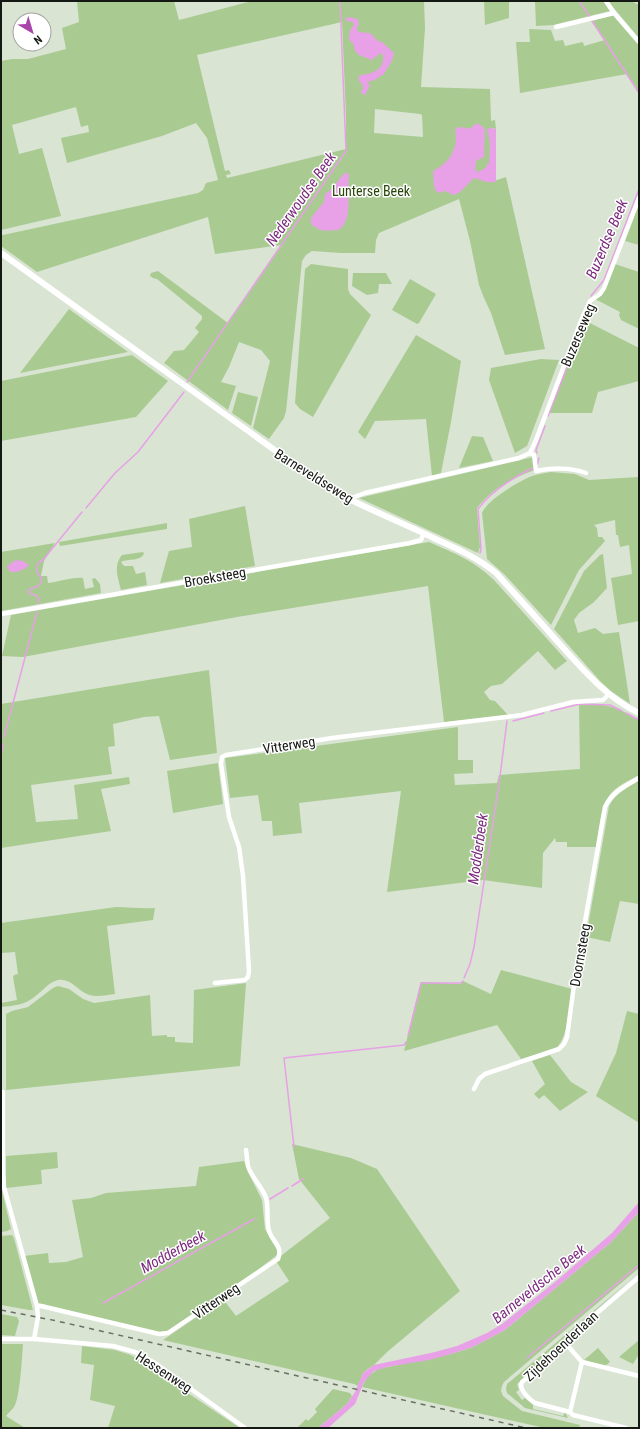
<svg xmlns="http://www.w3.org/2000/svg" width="640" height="1429" viewBox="0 0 640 1429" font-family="'Roboto Condensed',sans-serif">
  <rect width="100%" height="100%" fill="#d9e4d3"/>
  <!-- green -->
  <g fill="#a9cb92" fill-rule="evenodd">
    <path d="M77 1H174L179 20 252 1H424L425 28 421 87 490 89 491 121 495 120 496 129 492 128 494 181 506 177 545 349 505 355 491 313 484 298 479 285 470 241 459 199 379 233 376 240 375 253H341L312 251 306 255 302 261 286 411 284 418 269 439 253 428 270 361 261 350 239 342 229 367 221 382 236 386 228 410 164 363 174 351 184 350 199 332 195 328 202 319V316L157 279 153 278 150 276 151 273 158 271 228 323 282 245 215 254 208 217 37 272 1 246V235H3L198 193 203 190 206 183 218 180 207 138 196 123 162 136 67 163 61 138 89 132 88 125 81 127 76 107 12 125 19 154 42 148 61 216 1 230V61L12 59H28L66 49 62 28 79 22ZM342 22 346 117V149L227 178 226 175 231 174 229 170 225 171 197 55ZM375 109 420 114 422 115 423 137 374 133Z"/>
    <polygon points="484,1 509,1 509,18 485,25"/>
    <polygon points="535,1 603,1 610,11 553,25 536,26"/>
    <polygon points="608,1 631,1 639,5 639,38"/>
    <polygon points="613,15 639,44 639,92 627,74 520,93 516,42 530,42 529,29 551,30 555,41 563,40 565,46 583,42 584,46 605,40 591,21"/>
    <polygon points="639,204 639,245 625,241"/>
    <polygon points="311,264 348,269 348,289 350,294 371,315 313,417 300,409 295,403 305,269"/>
    <polygon points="615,264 639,272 639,329 621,320 619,315 620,312 595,299"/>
    <polygon points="353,273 386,273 392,284 379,284 378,293 367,295 352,286"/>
    <polygon points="410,279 436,294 419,323 417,324 392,310"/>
    <polygon points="69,309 128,352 20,373"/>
    <polygon points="584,320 639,348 639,381 598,392 592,413 549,413"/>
    <polygon points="416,335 461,361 451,422 441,473 432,476 426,419 375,421 365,439 358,432"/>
    <polygon points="132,355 168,381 136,417 1,441 1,381"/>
    <polygon points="541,359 559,360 527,446 515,453 489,380 491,368"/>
    <polygon points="238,392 258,397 251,426 232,413"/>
    <polygon points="472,436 483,437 493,461 459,468"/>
    <path d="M533 457 535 470C512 478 492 489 477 508L480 547 478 553 359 498Z"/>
    <path d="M551 472 575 474 589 480 639 477V621L618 625 611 578 632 574 629 545 620 547 618 535H616L615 520 594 525 597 528 598 537H602L605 541 579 570 551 625 505 575 487 559 482 513C488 499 518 482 532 476 538 474 545 473 551 472Z"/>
    <polygon points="245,506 255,566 160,583 169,551 192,547 189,519"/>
    <polygon points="167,523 167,529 60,546 59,542"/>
    <path d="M429 542C454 553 473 560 494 580L567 661 555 670 538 651 502 684 491 686 484 692 490 700 495 701 508 715 444 722 428 586 237 617 23 657 2 656 11 615Z"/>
    <path d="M55 543 44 561 41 576H47L48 583C60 582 70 577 83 578L85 589 94 587 92 579 95 578 100 584 101 593 1 611V552Z"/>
    <path d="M143 552 144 554C139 562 129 558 121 562L124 566H133L136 574 145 572 147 585 121 590C118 577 113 566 122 555Z"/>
    <polygon points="603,554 607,588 594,602 579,613 574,620 578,633 595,628 603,634 619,632 630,704 611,691 601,682 554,629 584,571 600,555"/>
    <polygon points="209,670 217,753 170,760 159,716 144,717 113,724 115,746 108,747 112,774 31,785 36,822 78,819 74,785 129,777 130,784 101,789 111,831 1,848 1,704"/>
    <path d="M579 704H598L617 708 639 720V775C628 781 616 786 609 796 600 807 599 834 596 847H567V842H556L555 838 543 853 542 888 483 880 387 892 401 791 299 803 302 833 273 836 272 821H262L258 795 230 798 225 758 458 727V760H473V773L454 774 455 785 497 783 499 775 580 769Z"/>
    <polygon points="218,763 223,804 173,813 167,771"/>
    <path d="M639 780V904L620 901 610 942 586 937 609 806C616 793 627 788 639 780Z"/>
    <path d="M116 907C129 907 142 909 155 908L153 920 107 926 115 994C106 995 96 998 87 994 77 990 71 978 58 980 48 982 41 993 33 998 24 1005 12 1006 1 1007V1003L17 1000 13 977 14 975 18 974 15 952 1 953V923Z"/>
    <path d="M501 970 572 989C570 1004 568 1040 555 1049L521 1059 497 1025 404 1051 421 982 461 984 463 981 491 994Z"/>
    <polygon points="246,983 240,1066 6,1090 6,1014 12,1011 28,1007 53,988 58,986 69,989 83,999 94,1003 150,995 152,1036 167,1035 167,1037 175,1037 175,1042 193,1043 194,990"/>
    <polygon points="627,1011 639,1014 639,1123 596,1096 616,1053"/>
    <polygon points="550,1055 571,1082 588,1092 560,1111 544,1095 539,1099 534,1094 545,1084 532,1061"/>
    <polygon points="292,1144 351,1158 377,1169 460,1291 387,1352 374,1365 368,1369 363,1373 358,1386 354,1384 163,1340 223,1299 236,1316 289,1281 276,1261 282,1255 330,1218 299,1179"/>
    <polygon points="57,1152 58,1168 41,1170 42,1184 6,1188 6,1156"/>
    <polygon points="244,1161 250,1176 262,1200 265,1229 277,1250 277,1255 256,1271 172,1328 165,1332 161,1333 95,1318 38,1303 24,1256 48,1253 49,1263 66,1262 83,1257 72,1200 91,1198 106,1193 196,1186 199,1167"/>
    <polygon points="1,1186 11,1229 7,1231 1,1232"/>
    <polygon points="639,1212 639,1268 504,1382 502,1386 501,1391 503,1396 522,1411 580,1425 579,1428 545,1428 362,1387 367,1377 378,1369 451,1354 473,1347 505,1330 610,1243"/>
    <polygon points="12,1235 14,1238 33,1310 29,1310 1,1305 1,1236"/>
    <polygon points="635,1276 563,1339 563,1344 559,1347 557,1345 541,1358 543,1361 517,1384 519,1390 516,1392 522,1400 525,1398 533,1405 533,1409 563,1416 565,1412 568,1418 525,1408 507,1393 506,1389 507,1384"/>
    <polygon points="1,1314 17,1317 19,1321 15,1336 1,1335"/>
    <polygon points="639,1340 639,1354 633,1364 619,1357"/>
    <path d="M1 1344H23C22 1357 20 1398 14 1407 12 1410 8 1413 6 1416L25 1428H1Z"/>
    <polygon points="82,1346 115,1350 131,1355 240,1428 108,1428 115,1406 90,1400 94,1365 81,1363"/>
    <polygon points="598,1348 610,1362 605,1366 584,1360"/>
    <polygon points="333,1389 350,1393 352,1396 347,1404 318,1428 297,1428 306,1419 308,1421 317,1412 315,1409"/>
  </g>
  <!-- water -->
  <g fill="#e8a1e7">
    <path d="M349 17 357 19 359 22 357 29 359 32 370 33 378 41 382 42 394 53 392 61 383 75 380 76 375 80 367 82 370 85 365 95 362 94 361 92 363 88 362 84 358 80 360 75C372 74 385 70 383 55L381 53 373 59 370 60C366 56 359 57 356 52 354 50 354 45 353 43L349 40C349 33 350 29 354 25L353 22 346 21V18Z"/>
    <path d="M477 123 483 127 485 130 484 157 476 161 475 169 477 172 484 169 489 163 490 143 487 129 490 128 496 129V182H487L474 178 460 192 454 195 445 191 439 193 436 191 434 186 433 171C449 163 459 149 455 130L458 127C469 128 468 131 477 123Z"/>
    <path d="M345 173H348L349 175C347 189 353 219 340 229 337 231 333 230 331 230 323 232 317 229 311 224V218L324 202 325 194C336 187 337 180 345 173Z"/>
    <path d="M16 560 23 561 28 564V566C23 571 17 572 11 572L8 569 7 566Z"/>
    <polygon points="639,1202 639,1212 610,1243 505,1330 473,1347 451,1354 429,1360 387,1367 374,1371 364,1382 355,1404 328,1428 318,1428 347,1404 355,1392 363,1373 374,1365 435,1352 457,1346 487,1333 502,1324 555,1282 612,1233"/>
  </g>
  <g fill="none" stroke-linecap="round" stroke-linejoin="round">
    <!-- stream -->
    <g stroke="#e8a1e7" stroke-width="1.5">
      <polyline points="579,1 590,17"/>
      <polyline points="592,21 639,93"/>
      <polyline points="591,296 604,280 639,189"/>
      <polyline points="187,382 346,151 340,1"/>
      <polyline points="548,416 589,310"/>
      <polyline points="537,453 536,450 545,426"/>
      <polyline points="537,465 539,458"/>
      <polyline points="86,508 115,473 138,452 184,392"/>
      <path d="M480 553 481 549 478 509C492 490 512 478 533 468"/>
      <polyline points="38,603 39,599 36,595 30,594 28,592 30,589 36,587 41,583 42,578 37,573 38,563 43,560 82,512"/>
      <polyline points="551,711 580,704 610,705 622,711"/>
      <polyline points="626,713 639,720"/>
      <polyline points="513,721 544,713"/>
      <polyline points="4,737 37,612"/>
      <polyline points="1,755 3,745"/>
      <polyline points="464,978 470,964 474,947 499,784 507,721"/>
      <polyline points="408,1036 421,983 461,983 463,981"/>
      <polyline points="294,1147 284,1058 404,1045 406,1042"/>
      <polyline points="292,1186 303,1179"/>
      <polyline points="270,1199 288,1188"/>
      <polyline points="103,1303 254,1219"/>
      <polyline points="527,1358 639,1265"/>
    </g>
    <!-- street -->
    <g stroke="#fff" stroke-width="4.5">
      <polyline points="606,1 614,13 639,42"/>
      <polyline points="556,27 614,13"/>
      <path d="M530 453 534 455 536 471C554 468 569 467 586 473"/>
      <polyline points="350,500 354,497 365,493 519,458 530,453 536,440 581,321 590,301 600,294 604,288 639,198"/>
      <polyline points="1,614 410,543 421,540 424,533"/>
      <polyline points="215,983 245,980 248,977 249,971 243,876 239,847 229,817 221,764 222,757 226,755 332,738 522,715 573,702 603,700 609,694"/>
      <path d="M474 1089 479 1079 485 1074 559 1049 564 1044 567 1037 574 985 605 807C612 792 625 786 639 778"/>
      <polyline points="1,1092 3,1092 3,1172 4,1187 37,1306 38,1317 34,1339"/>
      <path d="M37 1306H41L159 1334 168 1333 278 1259C283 1245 273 1243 269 1231 266 1220 269 1209 266 1198 262 1186 251 1177 248 1166 247 1161 247 1155 246 1150"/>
      <polyline points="1,1339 34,1339 113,1346 135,1352 155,1363 245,1428"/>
      <polyline points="567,1345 582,1362 639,1376"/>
      <polyline points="570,1412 582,1362"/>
      <path d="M626 1428 573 1415 570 1412 535 1403C529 1399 518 1389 522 1382L567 1345 568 1338 639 1277"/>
    </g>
    <!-- secondary -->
    <path stroke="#fff" stroke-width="6" d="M1 253 319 482C357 506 400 521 440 541 460 550 479 559 496 573 516 595 537 618 557 641 582 668 605 697 639 713"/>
    <!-- rail -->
    <polyline stroke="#697065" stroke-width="1.5" stroke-dasharray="5 5" stroke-linecap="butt" points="1,1310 57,1321 526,1428"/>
  </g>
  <g text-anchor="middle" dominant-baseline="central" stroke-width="3" stroke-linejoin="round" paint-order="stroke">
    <!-- park labels -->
    <g font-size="14" fill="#274509" stroke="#fff">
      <text x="371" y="191">Lunterse Beek</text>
    </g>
    <!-- street labels -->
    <g font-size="14" fill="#151913" stroke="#fff">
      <text transform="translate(578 335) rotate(-67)">Buzerseweg</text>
      <text transform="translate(314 476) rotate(32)">Barneveldseweg</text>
      <text transform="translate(215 577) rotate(-10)">Broeksteeg</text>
      <text transform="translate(289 745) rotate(-9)">Vitterweg</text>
      <text transform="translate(580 955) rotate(-80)">Doornsteeg</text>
      <text transform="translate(216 1301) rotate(-34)">Vitterweg</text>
      <text transform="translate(561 1346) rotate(-43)">Zijdehoenderlaan</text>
      <text transform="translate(164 1372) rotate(33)">Hessenweg</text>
    </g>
    <!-- water labels -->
    <g font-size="15" font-style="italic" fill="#7c2b7e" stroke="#fff">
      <text transform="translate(301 199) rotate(-55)">Nederwoudse Beek</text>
      <text transform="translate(607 239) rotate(-67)">Buzerdse Beek</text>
      <text transform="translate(478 849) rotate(-82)">Modderbeek</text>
      <text transform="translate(173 1252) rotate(-29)">Modderbeek</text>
      <text transform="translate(539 1284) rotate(-39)">Barneveldsche Beek</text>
    </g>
  </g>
  <!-- border -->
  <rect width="640" height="1429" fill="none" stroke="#151913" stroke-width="4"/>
  <!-- north arrow -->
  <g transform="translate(32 32) rotate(142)"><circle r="19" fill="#ffffff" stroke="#a1a3a1"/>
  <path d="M0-3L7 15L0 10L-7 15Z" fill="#a844aa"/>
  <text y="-6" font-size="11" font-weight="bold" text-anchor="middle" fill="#151913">N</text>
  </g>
</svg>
